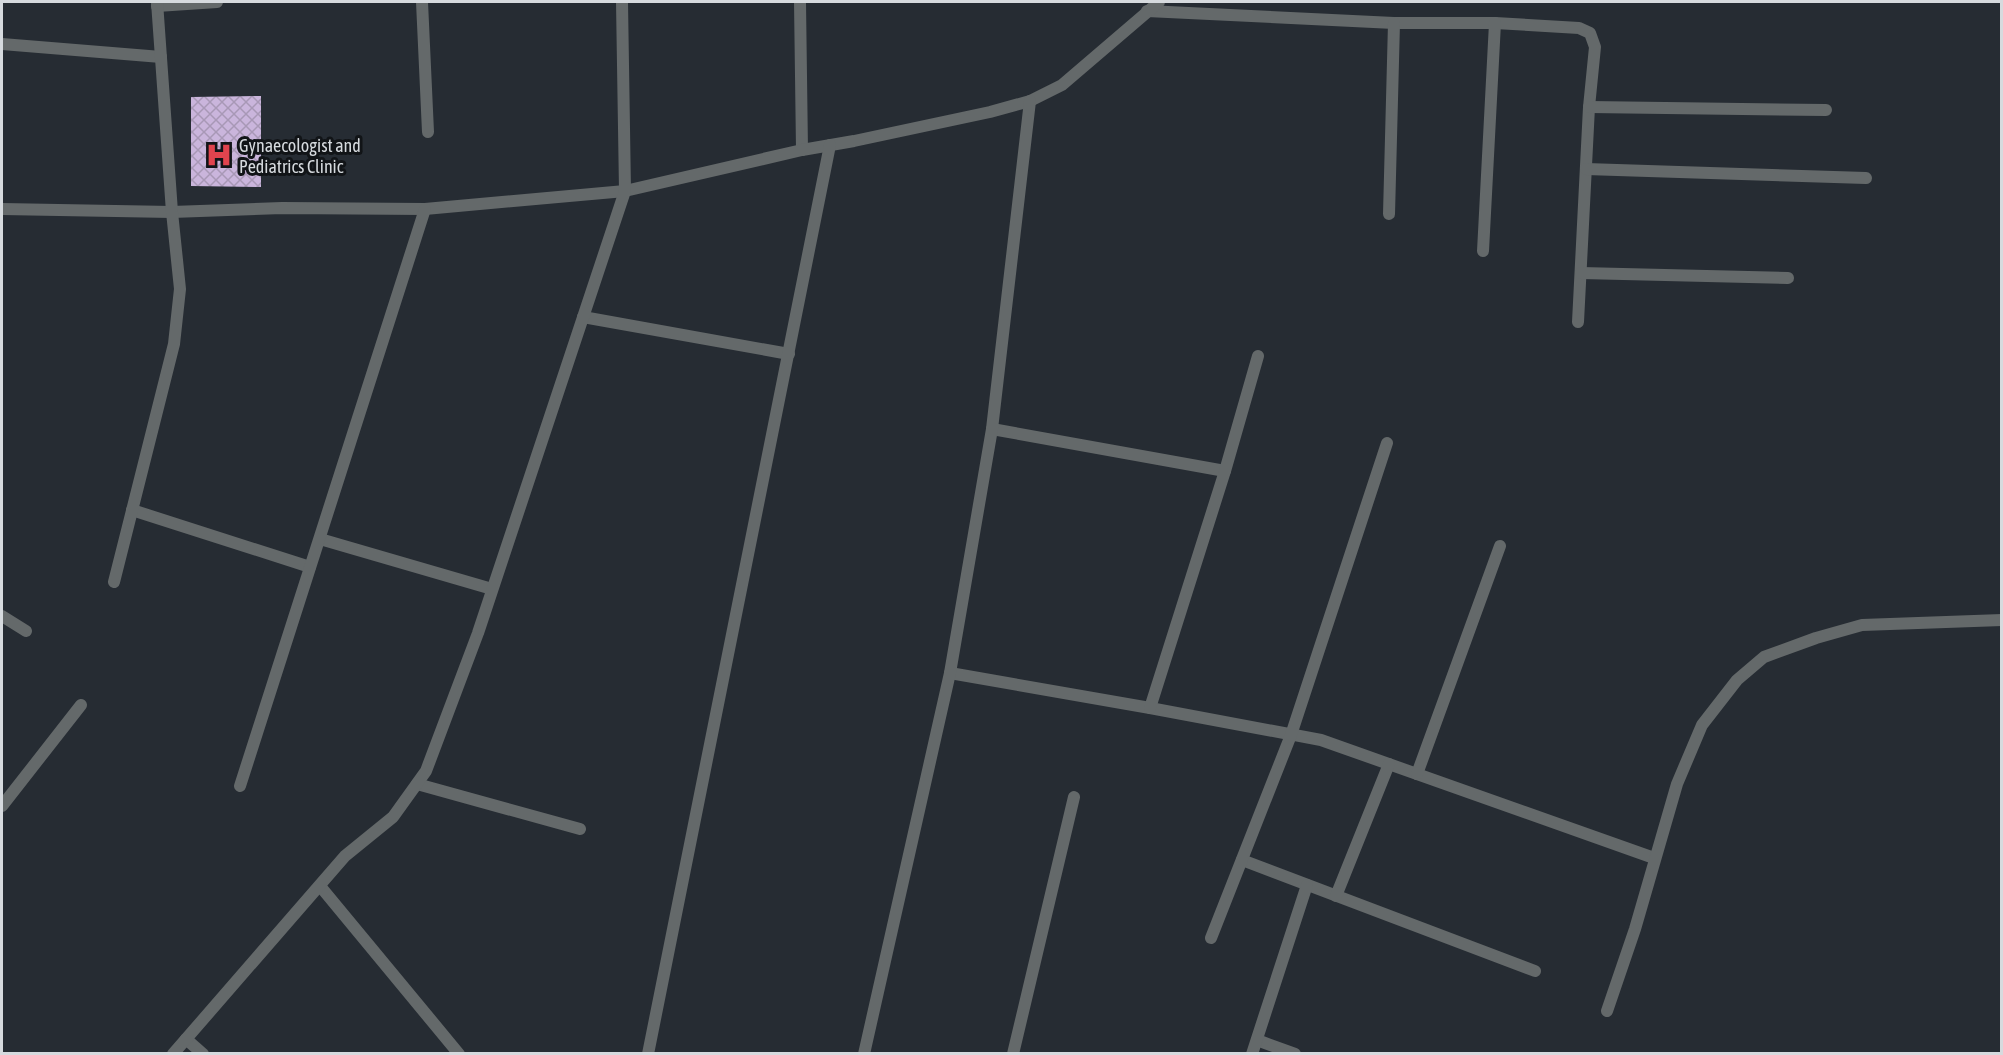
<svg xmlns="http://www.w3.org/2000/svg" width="2003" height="1055" viewBox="0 0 2003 1055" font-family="'Asap Condensed',sans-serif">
  <defs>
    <pattern id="building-cross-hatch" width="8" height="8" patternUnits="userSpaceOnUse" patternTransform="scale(1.5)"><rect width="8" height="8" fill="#cab5dc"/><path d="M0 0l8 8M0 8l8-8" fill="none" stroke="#a898b6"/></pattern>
  </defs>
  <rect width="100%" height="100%" fill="#262c33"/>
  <!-- building -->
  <polygon fill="url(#building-cross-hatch)" points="261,96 261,187 191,186 191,97"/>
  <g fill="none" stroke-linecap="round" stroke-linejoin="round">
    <!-- minor -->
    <g stroke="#64696a" stroke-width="12">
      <polyline points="422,2 428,132"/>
      <polyline points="800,2 802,150"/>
      <polyline points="157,6 217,2"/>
      <polyline points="1147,11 1394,23 1495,23 1579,28 1590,33 1595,47 1589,107 1578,322"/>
      <polyline points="2,44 161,57"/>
      <polyline points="1589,107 1826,110"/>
      <polyline points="1586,169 1866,178"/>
      <polyline points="2,209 172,212 282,208 425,209 625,191 802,150 854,141 990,112 1030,101 1062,85 1159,2"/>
      <polyline points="1389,214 1394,23"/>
      <polyline points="1483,251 1495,23"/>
      <polyline points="1581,273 1788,278"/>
      <polyline points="583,317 789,354"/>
      <polyline points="992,429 1225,471"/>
      <polyline points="132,510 310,567"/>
      <polyline points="320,539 492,589"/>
      <polyline points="114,582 174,344 180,289 172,212 157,2"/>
      <polyline points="2,616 26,631"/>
      <polyline points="950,673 1150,708 1321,740 1654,858"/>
      <polyline points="1150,708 1225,471 1258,356"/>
      <polyline points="1417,774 1500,546"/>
      <polyline points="417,784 580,829"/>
      <polyline points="240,786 425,209"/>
      <polyline points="2,806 81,705"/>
      <polyline points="1242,860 1535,971"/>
      <polyline points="320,886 459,1054"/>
      <polyline points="1336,896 1389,764"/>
      <polyline points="1211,938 1291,735 1387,443"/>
      <polyline points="1607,1011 1635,929 1677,784 1702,725 1737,680 1764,657 1816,638 1862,625 2002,620"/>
      <polyline points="186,1039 203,1054"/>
      <polyline points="1257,1040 1295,1054"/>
      <polyline points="173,1054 345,856 393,817 426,771 478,633 625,191 622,2"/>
      <polyline points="648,1054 830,145"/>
      <polyline points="864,1054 950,673 992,429 1030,101"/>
      <polyline points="1013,1054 1074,797"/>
      <polyline points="1252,1054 1307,885"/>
    </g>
  </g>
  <!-- icons -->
  <defs>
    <g id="hospital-bare" transform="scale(2.07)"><path d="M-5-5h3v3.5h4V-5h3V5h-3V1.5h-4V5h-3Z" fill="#e0444e" stroke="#111417" stroke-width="2.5" paint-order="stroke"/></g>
  </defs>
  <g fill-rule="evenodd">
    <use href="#hospital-bare" x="219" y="155"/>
  </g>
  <g text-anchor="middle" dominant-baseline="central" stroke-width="6" stroke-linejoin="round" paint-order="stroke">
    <!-- poi labels -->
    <g font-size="18" fill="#d6dade" stroke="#111417" text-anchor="start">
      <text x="239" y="145">Gynaecologist and<tspan x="239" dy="21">Pediatrics Clinic</tspan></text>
    </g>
  </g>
  <!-- border -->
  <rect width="2003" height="1055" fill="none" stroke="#d6dade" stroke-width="6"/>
</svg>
